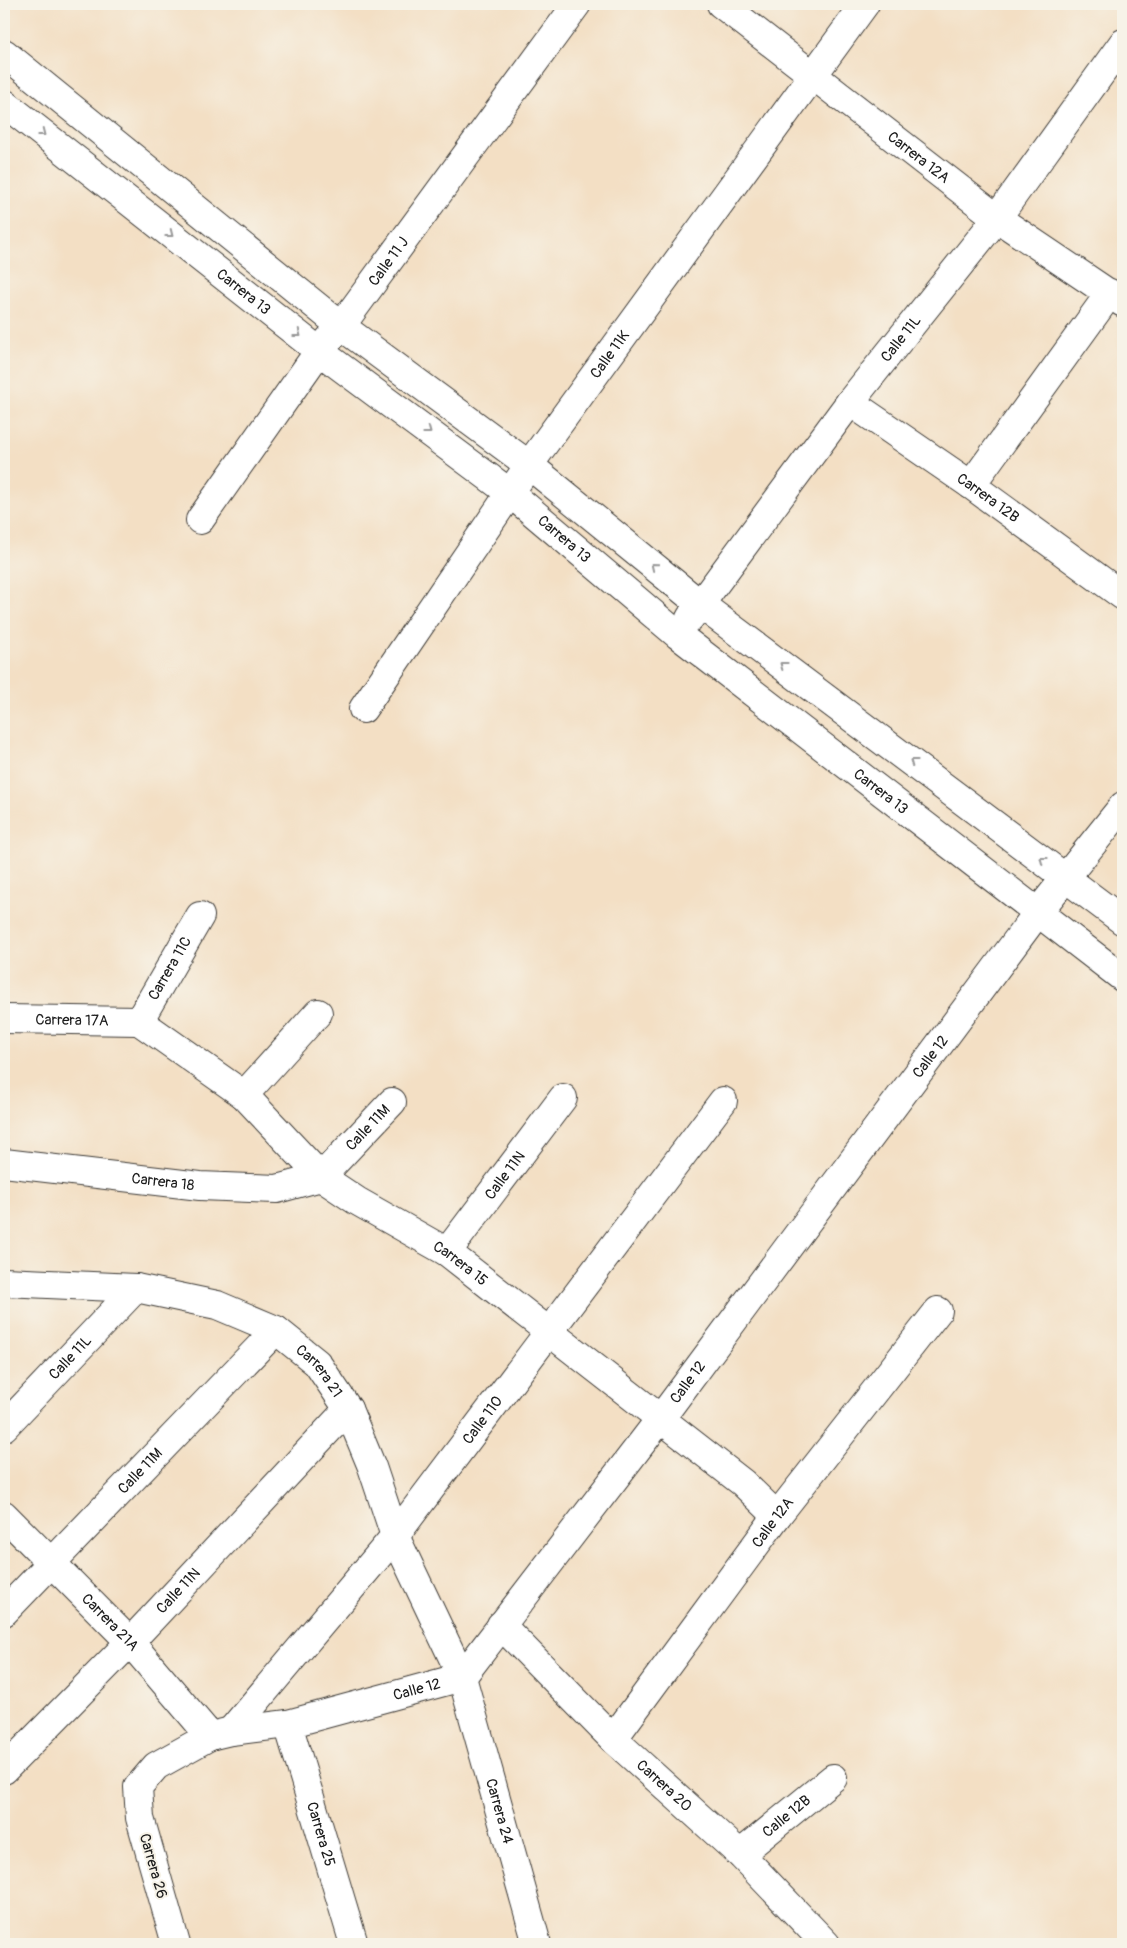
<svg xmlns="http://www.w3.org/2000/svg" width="1127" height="1948" viewBox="0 0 1127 1948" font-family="Pangolin,sans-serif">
  <rect width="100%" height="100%" fill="#f7f3e8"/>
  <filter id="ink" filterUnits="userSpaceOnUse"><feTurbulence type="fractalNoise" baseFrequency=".02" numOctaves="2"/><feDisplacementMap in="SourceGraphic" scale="10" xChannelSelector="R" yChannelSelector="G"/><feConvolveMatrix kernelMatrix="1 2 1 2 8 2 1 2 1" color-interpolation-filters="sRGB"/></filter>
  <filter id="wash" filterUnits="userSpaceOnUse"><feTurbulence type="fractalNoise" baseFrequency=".0096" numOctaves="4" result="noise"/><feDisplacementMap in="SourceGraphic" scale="20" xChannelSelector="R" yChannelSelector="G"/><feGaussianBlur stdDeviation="1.12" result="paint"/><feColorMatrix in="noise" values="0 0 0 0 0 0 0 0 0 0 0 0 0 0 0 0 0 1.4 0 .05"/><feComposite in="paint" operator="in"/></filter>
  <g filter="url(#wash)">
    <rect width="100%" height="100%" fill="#f3dfc4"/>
  </g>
  <g filter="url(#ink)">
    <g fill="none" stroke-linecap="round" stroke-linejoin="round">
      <!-- minor casing -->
      <g stroke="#3c3935" stroke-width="30">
        <g id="minor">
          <path id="s1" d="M721 4 997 218 1123 303"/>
          <polyline points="4,53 341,326 529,465 700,604 1123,921"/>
          <path id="s2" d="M4 103 319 351 510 493 678 635 1123 978"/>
          <path id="s3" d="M850 402 971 485 1123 596"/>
          <polyline points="971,485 1110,293"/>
          <path id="s4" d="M200 520 319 351 341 326 577 4"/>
          <path id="s5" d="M690 618 850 402 997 218 1123 43"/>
          <path id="s6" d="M363 709 529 465 865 4"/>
          <path id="s7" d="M4 1019 139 1021"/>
          <path id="s8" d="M139 1021 244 1095 321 1177 357 1201 447 1252 743 1483 777 1516"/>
          <path id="s9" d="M139 1021 200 916"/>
          <polyline points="244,1095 318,1013"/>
          <path id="s10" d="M4 1163 200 1186 277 1189 321 1177 392 1102"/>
          <path id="s11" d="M447 1252 563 1098"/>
          <path id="s12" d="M4 1282 136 1288 217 1305 276 1330 317 1363 348 1409 372 1467 395 1536 462 1677 537 1944"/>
          <path id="s13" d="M4 1427 136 1288"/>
          <path id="s14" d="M4 1515 130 1642 210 1736"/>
          <path id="s15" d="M4 1612 276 1330"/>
          <path id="s16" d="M501 1625 613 1739 740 1854 826 1944"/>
          <path id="s17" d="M288 1724 354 1944"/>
          <path id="s18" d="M231 1731 395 1536 723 1101"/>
          <path id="s19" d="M613 1739 777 1516 938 1311"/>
          <path id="s20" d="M4 1770 130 1642 348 1409"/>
          <path id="s21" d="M740 1854 833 1778"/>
          <path id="s22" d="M176 1944 140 1818 138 1787 156 1766 210 1736 231 1731 288 1724 462 1677 661 1418 1038 912 1123 806"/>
        </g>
      </g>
      <!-- minor -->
      <use href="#minor" stroke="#fff" stroke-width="28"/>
    </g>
    <!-- one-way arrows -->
    <defs><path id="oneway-chevron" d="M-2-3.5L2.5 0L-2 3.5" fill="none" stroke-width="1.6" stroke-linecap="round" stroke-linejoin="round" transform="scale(1.25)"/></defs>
    <g stroke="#999">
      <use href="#oneway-chevron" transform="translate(42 133) rotate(38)"/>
      <use href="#oneway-chevron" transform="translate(170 234) rotate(38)"/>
      <use href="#oneway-chevron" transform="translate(298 334) rotate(38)"/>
      <use href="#oneway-chevron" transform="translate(428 431) rotate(37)"/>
      <use href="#oneway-chevron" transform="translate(654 566) rotate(-141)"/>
      <use href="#oneway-chevron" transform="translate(783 665) rotate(-143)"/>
      <use href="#oneway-chevron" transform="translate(913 762) rotate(-143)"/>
      <use href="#oneway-chevron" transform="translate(1043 860) rotate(-143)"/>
    </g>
  </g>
  <g text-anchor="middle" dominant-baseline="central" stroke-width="4" stroke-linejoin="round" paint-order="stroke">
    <!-- street labels -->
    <g font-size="15" fill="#1c1c1c" stroke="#f7f3e8">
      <text stroke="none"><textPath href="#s1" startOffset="250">Carrera 12A</textPath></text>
      <text stroke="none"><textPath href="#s4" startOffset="320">Calle 11 J</textPath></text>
      <text stroke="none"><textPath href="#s2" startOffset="305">Carrera 13</textPath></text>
      <text stroke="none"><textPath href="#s5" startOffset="350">Calle 11L</textPath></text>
      <text stroke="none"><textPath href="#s6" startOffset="432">Calle 11K</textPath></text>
      <text stroke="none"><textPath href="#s3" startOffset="168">Carrera 12B</textPath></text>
      <text stroke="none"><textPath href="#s2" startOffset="710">Carrera 13</textPath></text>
      <text stroke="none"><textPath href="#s2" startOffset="1115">Carrera 13</textPath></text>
      <text stroke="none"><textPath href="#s9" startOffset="61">Carrera 11C</textPath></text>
      <text stroke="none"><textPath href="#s7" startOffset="68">Carrera 17A</textPath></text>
      <text stroke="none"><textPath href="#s22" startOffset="1288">Calle 12</textPath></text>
      <text stroke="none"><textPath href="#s10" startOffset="388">Calle 11M</textPath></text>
      <text stroke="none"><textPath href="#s11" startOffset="96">Calle 11N</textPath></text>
      <text stroke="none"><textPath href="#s10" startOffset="160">Carrera 18</textPath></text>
      <text stroke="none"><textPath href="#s8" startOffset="405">Carrera 15</textPath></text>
      <text stroke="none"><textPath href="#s13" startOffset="96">Calle 11L</textPath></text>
      <text stroke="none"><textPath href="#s12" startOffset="339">Carrera 21</textPath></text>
      <text stroke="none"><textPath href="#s22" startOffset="882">Calle 12</textPath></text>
      <text stroke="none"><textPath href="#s18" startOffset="400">Calle 11O</textPath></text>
      <text stroke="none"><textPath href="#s15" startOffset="196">Calle 11M</textPath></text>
      <text stroke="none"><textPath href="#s19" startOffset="269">Calle 12A</textPath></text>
      <text stroke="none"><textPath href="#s20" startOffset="250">Calle 11N</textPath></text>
      <text stroke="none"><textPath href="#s14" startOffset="151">Carrera 21A</textPath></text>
      <text stroke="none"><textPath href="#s22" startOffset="464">Calle 12</textPath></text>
      <text stroke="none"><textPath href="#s16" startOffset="229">Carrera 20</textPath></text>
      <text stroke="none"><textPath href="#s12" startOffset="818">Carrera 24</textPath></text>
      <text stroke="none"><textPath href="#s21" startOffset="60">Calle 12B</textPath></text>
      <text stroke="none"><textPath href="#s17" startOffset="115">Carrera 25</textPath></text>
      <text transform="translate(153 1866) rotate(74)">Carrera 26</text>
    </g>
  </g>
  <!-- margin -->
  <rect width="1127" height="1948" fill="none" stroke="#f7f3e8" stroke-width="20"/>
</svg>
